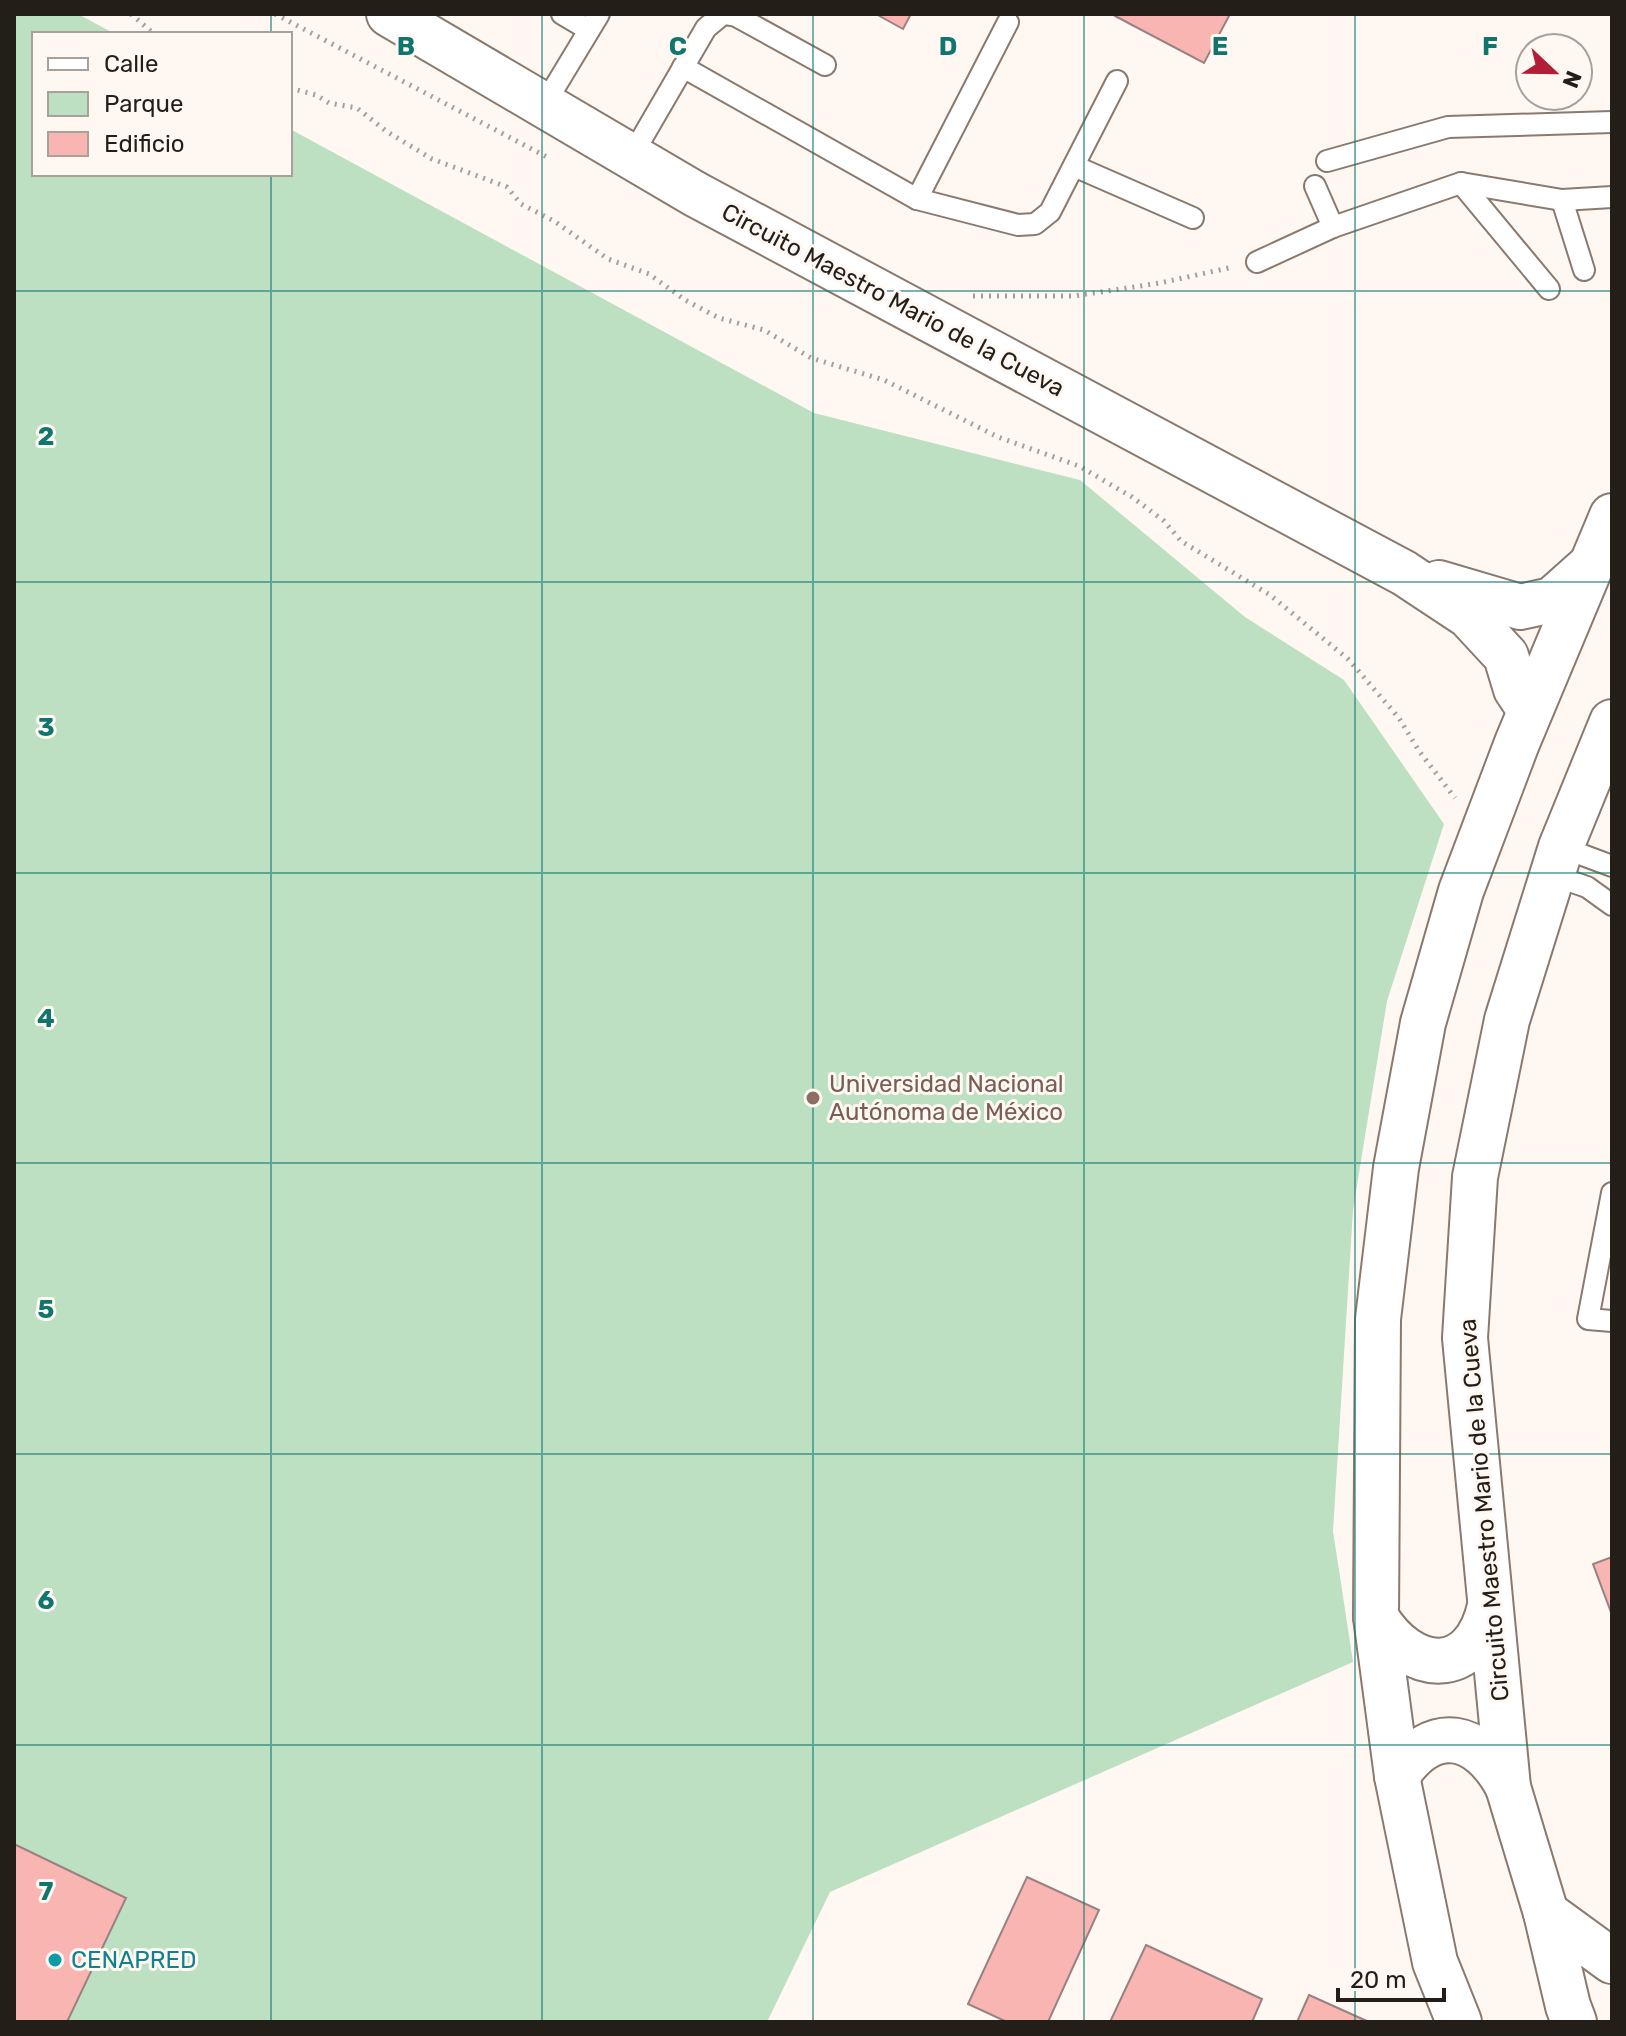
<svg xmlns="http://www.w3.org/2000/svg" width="1626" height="2036" viewBox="0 0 1626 2036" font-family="Rubik,sans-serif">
  <rect width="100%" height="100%" fill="#fff7f2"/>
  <!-- green -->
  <polygon fill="#bde0c3" points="14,14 78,14 115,34 34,34 34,174 290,174 290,129 814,413 1080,480 1245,617 1344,680 1444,824 1387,1001 1353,1210 1333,1531 1353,1662 830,1892 767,2022 67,2022 126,1898 14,1843"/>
  <!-- building -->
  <g fill="#f8b5b1" stroke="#988281" stroke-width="2">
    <polygon points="876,14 911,14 903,29"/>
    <polygon points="1116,14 1230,14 1204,63 1115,16"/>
    <polygon points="1612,1557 1612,1615 1593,1564"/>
    <polygon points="14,1844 126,1898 67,2022 14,2022"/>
    <polygon points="1027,1877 1099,1910 1048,2022 1007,2022 968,2004"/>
    <polygon points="1146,1945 1262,1999 1252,2022 1110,2022"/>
    <polygon points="1309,1995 1369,2022 1297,2022"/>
  </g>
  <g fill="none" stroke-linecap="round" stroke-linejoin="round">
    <!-- lane casing -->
    <g stroke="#8a7a6e" stroke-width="24">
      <g id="lane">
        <polyline points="562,14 589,30"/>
        <polyline points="725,14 736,16 825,65"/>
        <polyline points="683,67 917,199 1018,225 1035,224 1050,212 1117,81"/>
        <polyline points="544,105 599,14"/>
        <polyline points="631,157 706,28 723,14"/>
        <polyline points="1327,161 1448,127 1612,122"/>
        <polyline points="1074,166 1193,218"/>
        <polyline points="1461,183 1549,289"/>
        <polyline points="1315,186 1333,227"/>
        <polyline points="917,199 1008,22"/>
        <polyline points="1562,200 1584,270"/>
        <polyline points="1257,262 1333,227 1461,183 1562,200 1612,197"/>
        <polyline points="1561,847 1612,866"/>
        <polyline points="1552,875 1587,887 1612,905"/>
        <polyline points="1612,1193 1588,1319 1612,1321"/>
      </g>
    </g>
    <!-- secondary casing -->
    <g stroke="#8a7a6e" stroke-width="48">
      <g id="secondary">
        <polyline points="389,14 695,194 1404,573 1469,616 1506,656 1516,689 1530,710"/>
        <polyline points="1439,583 1520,607 1552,600 1589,567"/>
        <path d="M1376 1617C1411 1675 1474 1679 1490 1606"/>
        <path d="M1397 1776C1433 1721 1480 1733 1508 1787"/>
        <polyline points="1546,1913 1612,1961"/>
        <polyline points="1459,2022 1435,1962 1397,1776 1376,1617 1378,1319 1396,1168 1423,1023 1461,891 1517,743 1612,516"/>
        <polyline points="1574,2022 1568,2006 1546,1913 1508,1787 1465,1338 1475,1177 1507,1020 1561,847 1612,722"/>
      </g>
    </g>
    <!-- path -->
    <g stroke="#a69f9a" stroke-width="5" stroke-dasharray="2 6" stroke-linecap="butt">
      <polyline points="131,14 154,34"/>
      <polyline points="275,14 547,157"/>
      <polyline points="290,88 316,95 329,103 357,108 386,131 432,159 507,187 521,204 554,221 608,259 649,274 685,300 719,318 764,330 811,358 884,380 998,437 1079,466 1132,497 1164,521 1181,541 1270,595 1348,659 1399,718 1419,751 1455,798"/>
      <polyline points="973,296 1074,296 1160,283 1233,267"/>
    </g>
    <!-- lane -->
    <use href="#lane" stroke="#fff" stroke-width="20"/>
    <!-- secondary -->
    <use href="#secondary" stroke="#fff" stroke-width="44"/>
  </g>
  <!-- grid -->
  <path fill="none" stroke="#0f766e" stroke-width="2" stroke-opacity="0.55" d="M271 14V34M542 14V2022M813 14V2022M1084 14V2022M1355 14V2022M271 174V2022M14 291H1612M14 582H1612M14 873H1612M14 1163H1612M14 1454H1612M14 1745H1612"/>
  <!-- markers -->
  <circle fill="#8d6e63" stroke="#fff7f2" stroke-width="3" cx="813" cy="1098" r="8"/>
  <circle fill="#0f9aa8" stroke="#fff7f2" stroke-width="3" cx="55" cy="1960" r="8"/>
  <g text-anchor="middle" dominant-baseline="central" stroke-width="6" stroke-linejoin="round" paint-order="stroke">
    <!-- street labels -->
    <g font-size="24" fill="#241e19" stroke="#fff7f2">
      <text transform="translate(893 300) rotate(28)">Circuito Maestro Mario de la Cueva</text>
      <text transform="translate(1484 1510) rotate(-95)">Circuito Maestro Mario de la Cueva</text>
    </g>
    <!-- education labels -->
    <g font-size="24" fill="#785e54" stroke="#fff7f2" text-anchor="start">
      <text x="829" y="1084">Universidad Nacional<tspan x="829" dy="28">Autónoma de México</tspan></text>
    </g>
    <!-- culture labels -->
    <g font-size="24" fill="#0d838f" stroke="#fff7f2" text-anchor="start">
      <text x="71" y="1960">CENAPRED</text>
    </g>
  </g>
  <g font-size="26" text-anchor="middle" font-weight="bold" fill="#0f766e" stroke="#fff7f2" stroke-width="6" stroke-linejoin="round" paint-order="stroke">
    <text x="406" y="55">B</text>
    <text x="678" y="55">C</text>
    <text x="948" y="55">D</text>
    <text x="1220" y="55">E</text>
    <text x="1490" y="55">F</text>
    <text x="46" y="445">2</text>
    <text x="46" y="736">3</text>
    <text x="46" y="1027">4</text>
    <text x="46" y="1318">5</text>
    <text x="46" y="1609">6</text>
    <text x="46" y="1900">7</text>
  </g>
  <!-- border -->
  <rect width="1626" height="2036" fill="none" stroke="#241e19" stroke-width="32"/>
  <!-- legend -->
  <rect x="32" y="32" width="260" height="144" fill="#fff7f2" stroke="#a7a09b" stroke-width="2"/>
  <rect x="48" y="58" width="40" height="12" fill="#ffffff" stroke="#a7a09b" stroke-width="2"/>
  <text x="104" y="72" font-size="24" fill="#241e19">Calle</text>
  <rect x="48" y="92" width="40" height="24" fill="#bde0c3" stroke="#a7a09b" stroke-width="2"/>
  <text x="104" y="112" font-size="24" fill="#241e19">Parque</text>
  <rect x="48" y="132" width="40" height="24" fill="#f8b5b1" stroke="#a7a09b" stroke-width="2"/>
  <text x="104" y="152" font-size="24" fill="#241e19">Edificio</text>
  <!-- north arrow -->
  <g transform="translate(1554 72) rotate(112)"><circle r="38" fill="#fff7f2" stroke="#a7a09b" stroke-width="2"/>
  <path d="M0-6L14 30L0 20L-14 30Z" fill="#b11e35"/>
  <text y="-12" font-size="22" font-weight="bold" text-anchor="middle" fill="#241e19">N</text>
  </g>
  <!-- scale -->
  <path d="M1338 1988v12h106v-12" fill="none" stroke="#241e19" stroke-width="4"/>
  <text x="1350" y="1988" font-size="24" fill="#241e19" stroke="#fff7f2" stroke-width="6" paint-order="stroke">20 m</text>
</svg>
